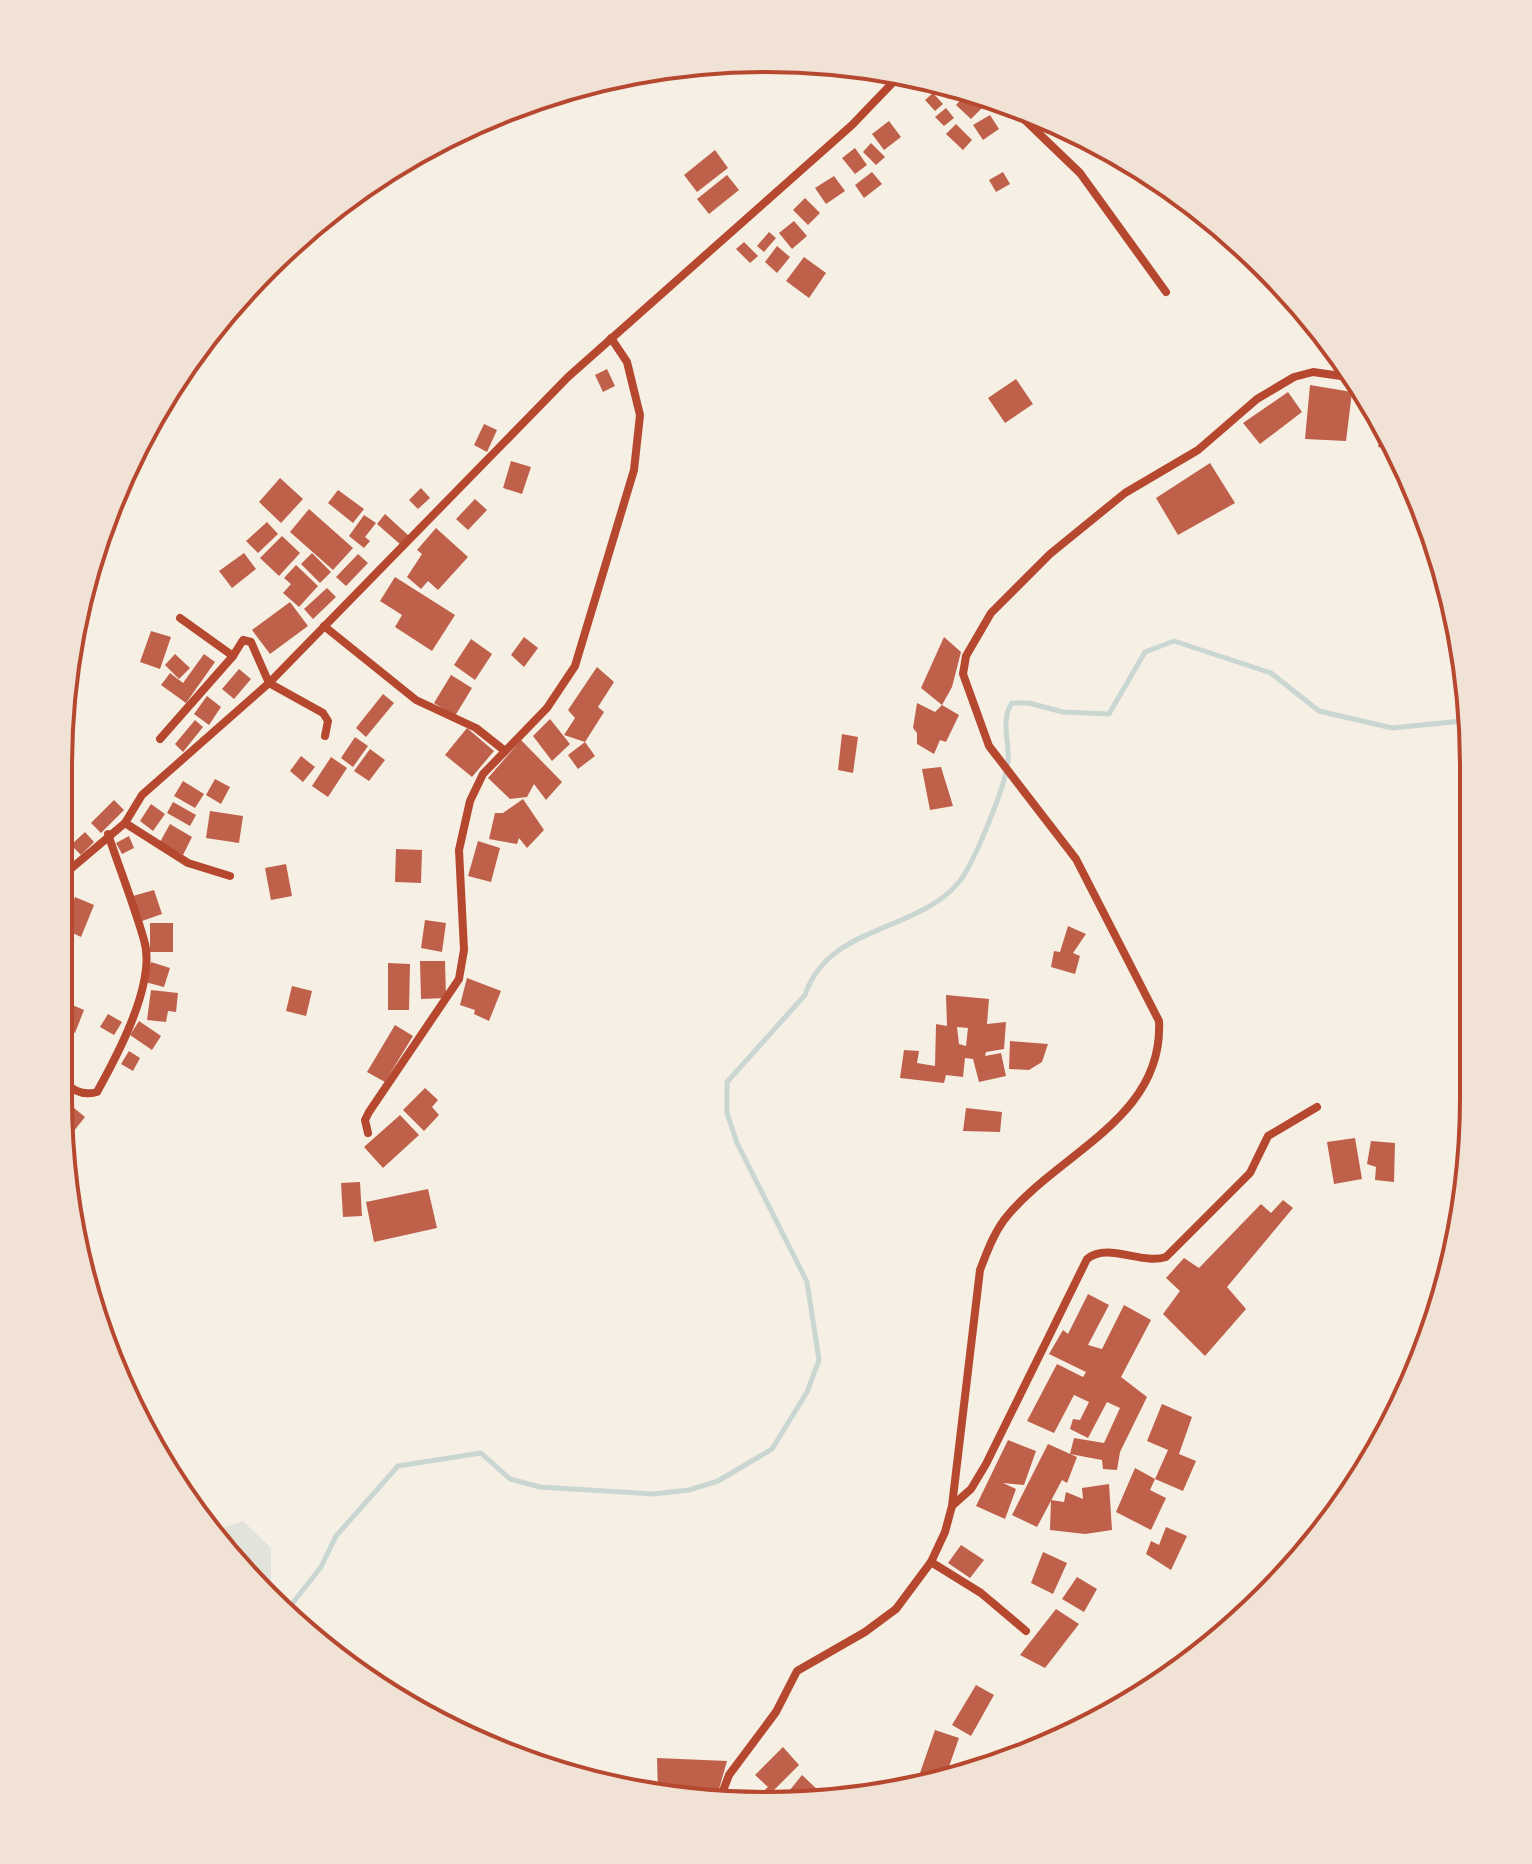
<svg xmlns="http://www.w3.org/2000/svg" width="1532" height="1864" viewBox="0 0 1532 1864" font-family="'Nunito Sans',sans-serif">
  <rect width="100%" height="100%" fill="#f6efe4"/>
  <!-- green -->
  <polygon fill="#e2e4dc" points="243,1521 271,1548 271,1603 214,1531"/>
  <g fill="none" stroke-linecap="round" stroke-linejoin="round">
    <!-- stream -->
    <path stroke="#c9d6d2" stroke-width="5" d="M284 1614 321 1567 336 1536 398 1466 481 1453 510 1479 540 1487 654 1494 689 1490 718 1481 772 1449 807 1392 819 1360 807 1282 737 1143 727 1113V1082L805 995C829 924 917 933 959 882 974 864 1005 786 1008 763 1010 743 1000 720 1012 703H1029L1063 712 1109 714 1145 652 1174 641 1271 673 1319 711 1392 728 1472 720"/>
  </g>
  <!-- building -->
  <g fill="#bf614a" fill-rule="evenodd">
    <polygon points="934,82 962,88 948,99"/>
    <polygon points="933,93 943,104 935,111 925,100"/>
    <polygon points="967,93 982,108 971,119 956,105"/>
    <polygon points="946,108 954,118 944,126 935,117"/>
    <polygon points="990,115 999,129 983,140 973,125"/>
    <polygon points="889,121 901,137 884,150 872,134"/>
    <polygon points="956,124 972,140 963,150 946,134"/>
    <polygon points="871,143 885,157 876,165 863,152"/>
    <polygon points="855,148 867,165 855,174 842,158"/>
    <polygon points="715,150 728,168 697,192 684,175"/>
    <polygon points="872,172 882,184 864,198 855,185"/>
    <polygon points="1003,172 1010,184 996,192 989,180"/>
    <polygon points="727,175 739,190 709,214 697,199"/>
    <polygon points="834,176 845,191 826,204 815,188"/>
    <polygon points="805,198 820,213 808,225 793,210"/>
    <polygon points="794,221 807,236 792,249 779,233"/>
    <polygon points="769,232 776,238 764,252 757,246"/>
    <polygon points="744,242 758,256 750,263 736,249"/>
    <polygon points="777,246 790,257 777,273 765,262"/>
    <polygon points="804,257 826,273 809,298 786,281"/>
    <polygon points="607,369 615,386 603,392 595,375"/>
    <polygon points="1016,379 1033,404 1005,423 988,398"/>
    <polygon points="1310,385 1352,392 1346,441 1305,439"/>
    <polygon points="1288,392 1302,412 1260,444 1243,423"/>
    <polygon points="484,424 497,430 487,452 474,445"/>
    <polygon points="1383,424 1388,431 1400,451 1378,447"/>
    <polygon points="511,461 531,467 522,494 503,488"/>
    <polygon points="1210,463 1235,503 1178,535 1156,498"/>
    <polygon points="280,478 303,499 281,523 259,502"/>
    <polygon points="421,488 430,498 418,509 409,500"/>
    <polygon points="338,490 364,509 353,523 328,503"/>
    <polygon points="475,499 487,510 468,530 456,519"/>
    <polygon points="309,509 353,548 333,570 290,532"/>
    <polygon points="385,514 409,536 401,545 377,524"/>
    <polygon points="364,515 376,523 365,537 370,541 364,548 349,536"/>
    <polygon points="267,522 278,534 258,553 246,541"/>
    <polygon points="436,528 468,557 438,590 428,581 421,589 407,577 422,554 417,550"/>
    <polygon points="282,536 300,553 279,576 260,558"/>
    <polygon points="244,553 256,569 232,588 219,571"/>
    <polygon points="312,553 331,572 320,583 301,564"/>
    <polygon points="358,554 368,563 346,586 336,577"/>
    <polygon points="296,565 318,586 299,607 283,593 291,584 284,578"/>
    <polygon points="395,577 455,615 432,651 395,627 402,615 380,601"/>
    <polygon points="327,588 336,597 313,619 304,609"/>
    <polygon points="290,602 308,626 270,654 252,630"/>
    <polygon points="151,631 171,637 160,669 140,662"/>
    <polygon points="524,637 538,648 524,667 511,655"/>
    <polygon points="944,637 961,652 952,687 942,705 921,688"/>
    <polygon points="471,639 492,654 475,680 454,665"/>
    <polygon points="175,654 190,668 179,679 165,665"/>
    <polygon points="204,654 215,662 186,703 161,685 170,673 183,683"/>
    <polygon points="597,667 614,682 598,707 604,712 585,742 564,735 575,718 568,710"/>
    <polygon points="239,669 251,679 234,699 222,689"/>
    <polygon points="451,675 472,688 455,716 434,703"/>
    <polygon points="383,694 394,703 366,737 356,728"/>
    <polygon points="207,696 221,707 209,725 194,714"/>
    <polygon points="917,703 935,712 942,705 959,715 946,742 940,740 934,754 917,744 917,733 913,728"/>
    <polygon points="550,719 570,744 552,761 533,736"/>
    <polygon points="195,720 203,727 183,752 175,744"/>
    <polygon points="467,728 494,751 472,777 445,755"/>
    <polygon points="63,734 74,746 59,759 59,738"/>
    <polygon points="842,734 858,737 853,773 838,770"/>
    <polygon points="355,737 368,746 353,767 341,758"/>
    <polygon points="521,740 562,782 546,800 534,784 527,797 510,799 488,778"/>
    <polygon points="585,742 595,756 578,769 568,755"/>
    <polygon points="370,749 385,760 369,781 354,771"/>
    <polygon points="301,756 315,767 303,782 290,771"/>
    <polygon points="331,757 347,768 328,797 312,786"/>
    <polygon points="941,767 953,806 930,810 922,769"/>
    <polygon points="215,779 230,787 221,804 206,795"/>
    <polygon points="183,781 204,794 195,808 174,796"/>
    <polygon points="523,799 544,830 527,848 519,838 517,844 489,839 495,813 503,813"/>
    <polygon points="114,800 124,810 101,833 91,823"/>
    <polygon points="173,802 196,815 190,826 167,813"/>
    <polygon points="151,804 165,814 153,831 140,821"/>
    <polygon points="210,811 243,816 239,843 206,838"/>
    <polygon points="170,824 192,837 183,855 160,842"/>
    <polygon points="85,832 94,842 81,855 71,845"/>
    <polygon points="129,836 134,848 122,854 116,843"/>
    <polygon points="478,841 500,848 491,882 468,876"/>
    <polygon points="396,849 422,850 421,883 395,882"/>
    <polygon points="286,864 292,896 271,900 265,868"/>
    <polygon points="154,890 162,914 142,921 133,896"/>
    <polygon points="75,897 94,905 81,937 62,928"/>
    <polygon points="425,920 446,923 442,952 421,948"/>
    <rect x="150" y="923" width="23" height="29"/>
    <polygon points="1068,926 1086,934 1073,953 1080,956 1075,974 1051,967 1054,951 1060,952"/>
    <polygon points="59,931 71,937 64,953 59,951"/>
    <polygon points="420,961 445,961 446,998 421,999"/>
    <polygon points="151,962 170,968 164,987 145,982"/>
    <polygon points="388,963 410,964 409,1010 388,1010"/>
    <polygon points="467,978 501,991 489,1021 474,1014 475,1010 460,1005"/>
    <polygon points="292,986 312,991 306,1016 286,1011"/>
    <polygon points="151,990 178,993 176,1012 168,1011 166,1022 147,1020"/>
    <path d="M946 995 989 999 987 1024 1006 1022 1004 1049 986 1052 985 1056 1001 1053 1006 1076 979 1082 973 1059 965 1058 963 1077 946 1075 944 1083 900 1078 904 1050 919 1051 917 1063 935 1066 936 1024 947 1026ZM957 1027 968 1028 966 1046 959 1044Z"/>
    <polygon points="58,999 84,1010 75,1033 58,1027"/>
    <polygon points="108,1014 122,1022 114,1035 100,1027"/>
    <polygon points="139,1021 161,1036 152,1050 130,1035"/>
    <polygon points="395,1025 413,1036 385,1082 367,1072"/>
    <polygon points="1010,1041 1048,1044 1042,1062 1029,1070 1009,1069"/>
    <polygon points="129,1051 140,1058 133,1071 121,1064"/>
    <polygon points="425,1088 438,1100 432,1107 439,1115 424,1131 403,1110"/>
    <polygon points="63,1099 85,1117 70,1136 62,1130 59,1104"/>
    <polygon points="966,1108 1002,1112 1000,1132 963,1131"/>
    <polygon points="400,1115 419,1135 383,1168 364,1147"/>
    <polygon points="1355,1138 1362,1179 1334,1184 1327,1142"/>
    <polygon points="1371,1141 1395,1143 1394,1182 1375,1180 1376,1167 1367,1164"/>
    <polygon points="360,1182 362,1216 343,1217 341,1183"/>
    <polygon points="428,1189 437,1228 374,1242 366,1202"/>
    <polygon points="1283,1200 1293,1208 1227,1287 1246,1309 1205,1356 1163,1314 1180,1291 1166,1278 1184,1258 1199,1268 1261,1204 1271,1213"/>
    <polygon points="1088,1294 1109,1305 1088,1345 1102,1349 1124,1305 1151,1320 1121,1377 1147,1397 1120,1452 1117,1470 1103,1469 1102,1460 1070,1454 1074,1438 1104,1443 1120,1408 1107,1402 1088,1438 1070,1429 1073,1419 1080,1420 1089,1402 1074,1395 1054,1433 1027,1421 1057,1364 1083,1377 1086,1372 1049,1354 1063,1330 1068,1334"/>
    <polygon points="1162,1404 1192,1417 1179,1454 1196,1461 1183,1491 1155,1479 1150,1490 1166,1498 1151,1530 1116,1512 1135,1468 1155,1479 1168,1450 1147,1441"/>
    <polygon points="1008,1440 1036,1451 1024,1485 1003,1483 1016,1489 1005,1519 976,1506"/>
    <polygon points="1048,1444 1077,1457 1067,1483 1062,1480 1037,1527 1012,1515"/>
    <polygon points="1109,1484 1112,1530 1085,1534 1050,1530 1051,1500 1064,1502 1066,1492 1083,1499 1082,1488"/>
    <polygon points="1166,1527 1187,1536 1171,1570 1146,1554 1151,1541 1159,1545"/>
    <polygon points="961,1545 984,1560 970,1578 948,1563"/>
    <polygon points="1043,1552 1067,1563 1053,1594 1031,1583"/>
    <polygon points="1077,1577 1097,1589 1084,1612 1062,1599"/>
    <polygon points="1056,1609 1079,1624 1045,1668 1020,1655"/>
    <polygon points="976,1685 994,1695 971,1736 952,1725"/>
    <polygon points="935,1730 959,1738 945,1778 937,1781 920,1773"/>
    <polygon points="783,1747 799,1765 772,1792 779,1801 751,1802 768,1787 755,1775"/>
    <polygon points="657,1758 727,1761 717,1796 658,1792"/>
    <polygon points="802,1775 821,1793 816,1798 782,1800"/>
  </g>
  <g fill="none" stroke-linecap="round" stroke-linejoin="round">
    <!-- minor -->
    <g stroke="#b5482f" stroke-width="8">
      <polyline points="1005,101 1080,173 1166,292"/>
      <polyline points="180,618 233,656 243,640 251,642 269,683 323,713 328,721 325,736"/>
      <polyline points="324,626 416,700 476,728 505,751"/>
      <polyline points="160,739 233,656"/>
      <polyline points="125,823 188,863 230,876"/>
      <polyline points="59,885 67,872 125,823 142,795 269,683 568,377 852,125 901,74"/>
      <path d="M58 1076C71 1088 79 1097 97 1092 117 1056 157 982 144 940 134 905 120 870 108 834"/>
      <polyline points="368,1133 365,1120 369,1112 459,979 464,950 459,850 470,801 483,774 547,708 575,666 634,470 640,415 627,362 611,338"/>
      <path d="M953 1505 971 1489 986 1464 1087 1259C1108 1242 1141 1265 1166 1257L1250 1173 1268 1136 1317 1107"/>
      <polyline points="931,1562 981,1593 1026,1631"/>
      <path d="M718 1804 729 1775 776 1712 797 1671 865 1632 896 1609 931 1562 945 1532 952 1506 980 1270C987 1252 993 1235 1004 1220 1056 1153 1164 1120 1159 1021L1076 859 989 746 963 674 966 656 991 613 1050 554 1125 493 1198 450 1257 399 1294 377 1313 372 1355 378"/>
    </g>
  </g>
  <!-- crop -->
  <path d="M0 0H1532V1864H0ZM766 72H766A694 694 0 0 1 1460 766V1098A694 694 0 0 1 766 1792H766A694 694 0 0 1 72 1098V766A694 694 0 0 1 766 72Z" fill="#f1e2d6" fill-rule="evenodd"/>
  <path fill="none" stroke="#b5482f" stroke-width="4" d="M766 72H766A694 694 0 0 1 1460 766V1098A694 694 0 0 1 766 1792H766A694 694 0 0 1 72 1098V766A694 694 0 0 1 766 72Z"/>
</svg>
